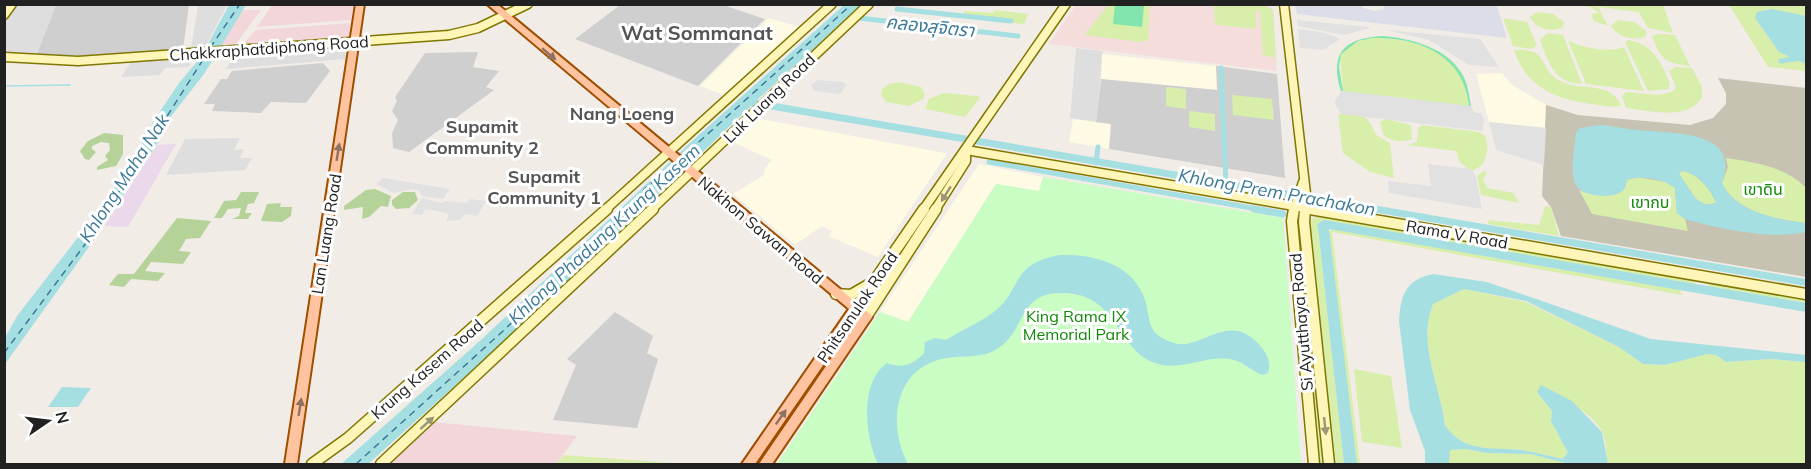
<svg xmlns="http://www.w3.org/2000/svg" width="1811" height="469" viewBox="0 0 1811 469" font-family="Mulish,'Noto Sans Thai',sans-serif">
  <rect width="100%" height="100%" fill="#f2ece7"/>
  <!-- residential -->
  <g fill="#dfdede">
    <polygon points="15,5 56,5 37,54 5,53 5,19"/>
    <polygon points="198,5 227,5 206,46 191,49"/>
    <polygon points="343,46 347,48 345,59 226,69 235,56 240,54"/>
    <polygon points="1076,48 1103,51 1096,122 1070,118"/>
    <polygon points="194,58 188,67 165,68 160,75 121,77 131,62"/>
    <polygon points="240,138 234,150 244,149 240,158 252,158 245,170 166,175 185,139"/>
  </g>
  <!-- commercial -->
  <g fill="#f3d6da">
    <polygon points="272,5 272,4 354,5 351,20 257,27"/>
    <polygon points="242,10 261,10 235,45 219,47"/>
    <polygon points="350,23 349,36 346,38 247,45 244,43 256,30"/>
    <polygon points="434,422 577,436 556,464 383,464"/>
  </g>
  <!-- industrial -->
  <polygon fill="#ebd9eb" points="176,144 128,227 104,226 157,145"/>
  <!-- education -->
  <g fill="#fffae3">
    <polygon points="769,18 799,27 724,95 700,86"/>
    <polygon points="1102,54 1216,66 1218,90 1101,79"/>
    <polygon points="1502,73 1512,85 1546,105 1546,128 1489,122 1476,74"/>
    <polygon points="761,119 945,153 946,155 878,257 828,236 832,231 822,226 795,245 733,194 764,175 765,168 772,160 730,141 751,122"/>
    <polygon points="1073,119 1111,124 1109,149 1069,142"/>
    <polygon points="979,164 1043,177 1039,191 996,184 908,322 880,312"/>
  </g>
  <!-- religious -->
  <g fill="#cfcfcf">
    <polygon points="56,5 189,5 183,49 78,56 37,54"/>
    <polygon points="620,5 723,5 765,19 698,86 575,39"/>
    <polygon points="478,52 473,67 499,71 486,87 494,90 409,152 393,148 392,133 398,120 392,111 397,101 395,97 425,53"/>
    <polygon points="323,63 330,71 306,103 271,102 261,113 212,111 215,104 204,104 221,79 227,79 232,71"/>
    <polygon points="1216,66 1277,74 1285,178 1109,149 1111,124 1096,122 1101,79 1217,90"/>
    <polygon points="615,312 653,336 647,353 658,359 637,428 553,420 576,365 567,359"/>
  </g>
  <!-- military -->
  <polygon fill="#f4ddda" points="1076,5 1266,5 1273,10 1277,71 1049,44"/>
  <!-- construction -->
  <polygon fill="#c7c3b2" points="1718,78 1806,88 1806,277 1561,236 1551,207 1542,196 1546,105 1578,115 1690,125 1713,118 1726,104 1726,93"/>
  <!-- grass -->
  <g fill="#d8eeab">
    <polygon points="1108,5 1150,5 1148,40 1141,42 1085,35"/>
    <polygon points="1214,5 1263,5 1273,10 1276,58 1263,55 1260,11 1256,10 1256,29 1218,25 1215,24"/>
    <polygon points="1573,5 1663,5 1673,33 1648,28 1639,12 1598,7 1608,26 1594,21 1591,14 1599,13 1591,7"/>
    <polygon points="1729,5 1806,6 1806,16 1767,9 1760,25 1779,52 1806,64 1806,71 1768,67"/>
    <polygon points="995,10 1028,14 1024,24 1012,23 1012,20 964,14 964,11 993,13"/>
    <path d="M1537 12 1553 14 1564 22 1563 27C1552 33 1536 29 1530 17Z"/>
    <polygon points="1503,18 1527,22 1537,46 1530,49 1513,46"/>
    <path d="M1618 20 1634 22 1646 31V36C1634 42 1618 37 1611 26Z"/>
    <path d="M1548 33 1563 35 1582 84C1554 83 1549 63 1540 40Z"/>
    <path d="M1658 34 1675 35 1690 66C1665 63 1661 60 1652 36Z"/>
    <path d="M1373 38C1400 37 1447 47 1460 74 1465 83 1467 96 1469 106L1343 91 1340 56C1347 44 1360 40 1373 38Z"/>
    <path d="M1568 40C1581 48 1610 53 1624 47L1644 91 1586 84Z"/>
    <path d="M1628 40C1653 44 1661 62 1670 84L1668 89 1648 91 1625 42Z"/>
    <path d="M1514 50C1552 48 1536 68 1560 81 1582 92 1609 80 1621 105 1617 108 1607 106 1599 105 1560 101 1527 90 1514 50Z"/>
    <path d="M1676 67 1692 68 1702 87V97C1688 122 1648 110 1626 108L1622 96 1626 92 1658 95 1672 92 1676 87 1669 71Z"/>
    <polygon points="899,82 921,87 925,94 923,99 909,106 886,102 881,95 882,89 889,84"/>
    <polygon points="1166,87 1186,89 1186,109 1166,106"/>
    <polygon points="944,93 977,96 980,98 965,117 925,109 929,99"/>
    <polygon points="1232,95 1272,99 1274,120 1233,115"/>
    <polygon points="1189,111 1215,114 1215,131 1189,127"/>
    <path d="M1341 114C1364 116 1367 113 1376 135L1390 143 1394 178 1370 172 1343 153 1338 115Z"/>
    <path d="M1386 119 1411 125 1412 139C1404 143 1391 141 1384 136L1380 122Z"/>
    <path d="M1423 125 1479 132 1486 137C1489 151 1487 167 1471 171L1459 161 1456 151 1407 145 1417 142 1418 128Z"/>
    <path d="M1726 158C1754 162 1787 167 1806 188V223C1778 220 1735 212 1722 183L1728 167Z"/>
    <polygon points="1484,171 1487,173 1483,179 1487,188 1514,193 1519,203 1481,195 1477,176"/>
    <path d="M1681 171C1696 172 1711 189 1716 203L1704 205 1696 199 1679 174Z"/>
    <path d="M1637 177 1666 182 1675 188 1677 213 1685 219 1688 231 1592 214 1579 190C1588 195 1615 199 1623 190 1624 189 1627 182 1627 180Z"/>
    <polygon points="1545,206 1551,207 1559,236 1488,224 1489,220 1539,225"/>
    <polygon points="1297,215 1299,216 1302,231 1324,464 1319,464"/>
    <polygon points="1319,215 1689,278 1696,284 1322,221 1317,224 1318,228 1344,464 1334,464 1308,222"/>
    <polygon points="1332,229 1680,290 1682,295 1332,232 1360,464 1357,464 1328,233"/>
    <polygon points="1711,281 1806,298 1806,303 1709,287 1707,283"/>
    <path d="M1464 289 1526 302 1619 347 1643 364 1665 365 1707 354 1716 355 1726 362 1770 359 1806 362V464H1608C1606 455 1606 439 1602 431 1587 407 1562 399 1537 392L1552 411 1551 421 1568 453 1562 459C1549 456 1535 452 1521 450 1492 447 1463 453 1445 425 1440 384 1417 344 1433 304Z"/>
    <polygon points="1354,369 1391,376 1402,448 1362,442"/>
    <polygon points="1465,449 1487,453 1531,454 1569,464 1449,464 1450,450"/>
    <polygon points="564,455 686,464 556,464"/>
  </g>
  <!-- forest -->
  <g fill="#b5d399">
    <polygon points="104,133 123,135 123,154 116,166 97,170 97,167 108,160 105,156 110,150 109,143 101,142 92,146 92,149 96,152 89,160 85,159 80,151 88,141"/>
    <polygon points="375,189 391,196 388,207 381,206 369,217 362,219 363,207 344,210 344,206 366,190"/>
    <polygon points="241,192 259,192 254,203 248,204 245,213 252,213 248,219 232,219 239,216 241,208 228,209 222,218 214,218 224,201 236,200"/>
    <polygon points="403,192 415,192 418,200 409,208 396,209 392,205 392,200"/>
    <polygon points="281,203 280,207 292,207 291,216 282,222 261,221 267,204"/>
    <polygon points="177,218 211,221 200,238 186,239 179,251 191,252 183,264 151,262 145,271 165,273 158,281 131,279 124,287 109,285 118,274 134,274"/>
  </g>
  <!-- park -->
  <polygon fill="#c9fdc3" points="1043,177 1283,218 1301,464 777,464 880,312 908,322 996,184 1039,191"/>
  <!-- pitch -->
  <g fill="#81e5ad" fill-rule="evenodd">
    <polygon points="1115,5 1144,5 1142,27 1113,24"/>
    <path d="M1383 36C1410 38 1448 48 1462 74 1468 83 1469 96 1471 106L1341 91C1329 53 1344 38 1383 36ZM1373 38C1419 37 1464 55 1469 106L1343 91 1339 67 1341 54 1358 41Z"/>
  </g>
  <!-- parking -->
  <g fill="#e1e1e1">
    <polygon points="1297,20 1368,27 1370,28 1344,35 1298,26"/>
    <polygon points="1298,29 1326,33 1340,39 1323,50 1300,48"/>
    <polygon points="1387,30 1480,39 1499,67 1469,65 1429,40"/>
    <polygon points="818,80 843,82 846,85 840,94 814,91 811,85"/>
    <polygon points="1341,91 1471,106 1475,113 1481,113 1484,120 1482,131 1341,114 1334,103"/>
    <polygon points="1489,122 1546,128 1544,165 1496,150"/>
    <polygon points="1428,164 1471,169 1476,177 1482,209 1389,193 1388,181 1431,186"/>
    <polygon points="383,178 450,189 443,199 422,196 420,191 413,189 394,193 376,184"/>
    <polygon points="422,198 441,203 445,201 467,203 470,199 486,201 477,216 465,214 460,220 446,221 449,214 437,211 425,209 422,215 412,214"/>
  </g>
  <!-- plaza -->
  <polygon fill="#dbdde8" points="1295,5 1362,5 1363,8 1375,11 1383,9 1386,5 1491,5 1497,6 1507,38 1297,14"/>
  <!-- water -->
  <g fill="#a5dfe2" fill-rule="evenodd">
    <polygon points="229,5 246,5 204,74 172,115 159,141 96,237 5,364 5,338 17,316 83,231 133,161 153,122 179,83 201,57"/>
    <polygon points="844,5 862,5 757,100 1806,279 1806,286 751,106 509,337 368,464 341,464 482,339 691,142"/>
    <polygon points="1772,9 1806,16 1806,64 1779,52 1755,18 1757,12"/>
    <path d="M1600 125C1613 126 1625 129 1638 130 1671 134 1742 129 1722 183 1735 212 1778 220 1806 223V232C1772 240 1719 229 1685 219L1677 213 1675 188C1665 179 1639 174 1627 180 1626 183 1626 187 1624 189 1615 200 1582 197 1576 185 1569 173 1575 147 1576 133L1580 128ZM1682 171C1696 172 1712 189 1716 203L1707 205 1696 199 1679 174Z"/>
    <polygon points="1324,220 1806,303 1806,312 1329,229 1357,464 1344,464 1318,228 1317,224"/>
    <path d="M1060 255C1093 254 1131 263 1144 297 1152 319 1144 334 1174 343 1201 352 1230 307 1262 348 1268 355 1271 364 1268 373L1262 375C1253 371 1244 363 1234 360 1205 353 1179 375 1150 361 1117 345 1116 295 1065 293 1017 291 1028 329 997 349 978 361 955 353 935 361 892 376 889 429 908 464H878C865 437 859 383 887 363 902 369 913 365 924 353L925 342 935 338 946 340C961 330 980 323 995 311 1023 288 1010 264 1060 255Z"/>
    <path d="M1433 274 1487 282 1651 339 1806 355V362L1770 359 1726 362 1716 355 1707 354 1665 365 1643 364 1619 347 1526 301 1464 289 1433 304C1417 344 1440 384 1445 425 1463 453 1492 447 1521 450 1535 452 1549 456 1562 459L1568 453 1551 421 1552 411 1537 392 1541 385 1572 401 1602 432 1608 464H1569L1531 454 1487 453 1465 449 1450 450 1449 464H1425V451L1410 410 1399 321C1401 295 1405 280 1433 274Z"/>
    <polygon points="62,387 91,388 78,407 48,407"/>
  </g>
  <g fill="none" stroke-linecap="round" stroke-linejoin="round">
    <!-- stream -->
    <polyline stroke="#a5dfe2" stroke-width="1.5" points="4,86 70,85"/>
    <!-- canal-far1 -->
    <g stroke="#a5dfe2" stroke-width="5">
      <polyline points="897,9 1011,21"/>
      <polyline points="841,16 1018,36"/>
      <polyline points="1781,61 1806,57"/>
      <polyline points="1221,68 1226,185"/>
      <polyline points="989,162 1263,210"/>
      <polyline points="1096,163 1098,147"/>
    </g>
    <!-- canal -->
    <polyline stroke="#a5dfe2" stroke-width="7" points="1254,209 1283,214"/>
    <!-- ferry -->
    <g stroke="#3b7997" stroke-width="1.5" stroke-dasharray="7 5" stroke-linecap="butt">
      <polyline points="210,48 240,4"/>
      <polyline points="681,158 852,4"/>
      <polyline points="4,353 89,239 206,55"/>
      <polyline points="356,464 503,331 638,202 644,189 676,163"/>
    </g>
    <!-- secondary-far1 casing -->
    <g stroke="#807700" stroke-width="11">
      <g id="secondary-far1">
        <polyline points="1284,4 1306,194 1305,210"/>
        <polyline points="4,15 12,4"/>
        <polyline points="4,57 78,61 449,35 478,28 528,4"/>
        <polyline points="966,150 1318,210"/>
        <polyline points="605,210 832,4"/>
        <polyline points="651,210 869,4"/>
        <polyline points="923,210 1066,4"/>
        <polyline points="935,210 966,161 966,150"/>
        <polyline points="1294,210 1303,182"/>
      </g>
    </g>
    <!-- secondary casing -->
    <g stroke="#807700" stroke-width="13">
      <g id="secondary">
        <polyline points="1294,209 1292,221 1314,464"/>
        <polyline points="1305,209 1304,222 1329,464"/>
        <polyline points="1310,209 1806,294"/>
        <polyline points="836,294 851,295 870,284"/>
        <polyline points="855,309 924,209"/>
        <polyline points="866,317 936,209"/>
        <polyline points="312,464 348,438 607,209"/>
        <polyline points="381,464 653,209"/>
      </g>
    </g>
    <!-- primary casing -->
    <g stroke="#9e4e00" stroke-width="4">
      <g id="primary">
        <polygon points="356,4 364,4 297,464 285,464"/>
        <polygon points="487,4 497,4 870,314 872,317 870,320 772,464 759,464 859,318 857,316 755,464 742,464 849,309"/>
      </g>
    </g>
    <!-- secondary-far1 -->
    <use href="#secondary-far1" stroke="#fef5b9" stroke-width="8"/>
    <!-- secondary -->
    <use href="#secondary" stroke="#fef5b9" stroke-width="10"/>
    <!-- primary -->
    <use href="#primary" fill="#ffc49f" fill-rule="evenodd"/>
  </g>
  <!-- one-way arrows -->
  <defs><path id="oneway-solid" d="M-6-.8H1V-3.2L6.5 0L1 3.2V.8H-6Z" transform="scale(1.5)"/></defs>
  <g fill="#907260">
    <use href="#oneway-solid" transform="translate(549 54) rotate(40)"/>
    <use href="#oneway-solid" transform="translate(338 152) rotate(-81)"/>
    <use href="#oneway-solid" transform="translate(300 407) rotate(-81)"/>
    <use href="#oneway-solid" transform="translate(781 417) rotate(-55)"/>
  </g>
  <g fill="#9b9675">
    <use href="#oneway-solid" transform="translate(946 194) rotate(122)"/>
    <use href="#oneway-solid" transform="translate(427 423) rotate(-42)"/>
    <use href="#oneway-solid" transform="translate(1325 426) rotate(84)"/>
  </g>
  <g text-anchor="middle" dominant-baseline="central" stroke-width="6" stroke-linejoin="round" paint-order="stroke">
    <!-- street labels -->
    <g font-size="16" fill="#212121" stroke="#fff">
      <text transform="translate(269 48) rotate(-4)">Chakkraphatdiphong Road</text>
      <text transform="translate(769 98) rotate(-44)">Luk Luang Road</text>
      <text transform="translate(761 230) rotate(40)">Nakhon Sawan Road</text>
      <text transform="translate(326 234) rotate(-81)">Lan Luang Road</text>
      <text transform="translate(1457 234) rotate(10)">Rama V Road</text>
      <text transform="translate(857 307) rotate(-56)">Phitsanulok Road</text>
      <text transform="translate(1301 322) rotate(-95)">Si Ayutthaya Road</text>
      <text transform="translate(427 369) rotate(-41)">Krung Kasem Road</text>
    </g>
    <!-- park labels -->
    <g font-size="16" fill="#118905" stroke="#fff">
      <text x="1763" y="189">เขาดิน</text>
      <text x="1650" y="202">เขากบ</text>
      <text x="1076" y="316">King Rama IX<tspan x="1076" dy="18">Memorial Park</tspan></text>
    </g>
    <!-- water labels -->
    <g font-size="18" font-style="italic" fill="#3b7997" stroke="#fff">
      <text transform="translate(930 26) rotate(6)">คลองสุจิตรา</text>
      <text transform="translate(124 178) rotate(-57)">Khlong Maha Nak</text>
      <text transform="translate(1277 192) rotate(10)">Khlong Prem Prachakon</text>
      <text transform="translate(604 234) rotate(-43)">Khlong Phadung Krung Kasem</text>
    </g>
    <!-- neighbourhood labels -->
    <g font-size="18" font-weight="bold" fill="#545454" stroke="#fff">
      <text x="622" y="113">Nang Loeng</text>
      <text x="482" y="126">Supamit<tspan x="482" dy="21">Community 2</tspan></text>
      <text x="544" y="176">Supamit<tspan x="544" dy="21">Community 1</tspan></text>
    </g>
    <!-- quarter labels -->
    <g font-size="20" font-weight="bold" fill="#545454" stroke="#fff">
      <text x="697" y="32">Wat Sommanat</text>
    </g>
  </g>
  <!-- border -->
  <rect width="1811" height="469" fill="none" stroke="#212121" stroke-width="12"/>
  <!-- north arrow -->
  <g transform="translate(48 421) rotate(76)" stroke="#ffffff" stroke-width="4.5" paint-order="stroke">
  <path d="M0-4.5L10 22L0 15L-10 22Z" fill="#212121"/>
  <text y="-9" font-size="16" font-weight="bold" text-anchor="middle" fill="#212121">N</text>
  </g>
</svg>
